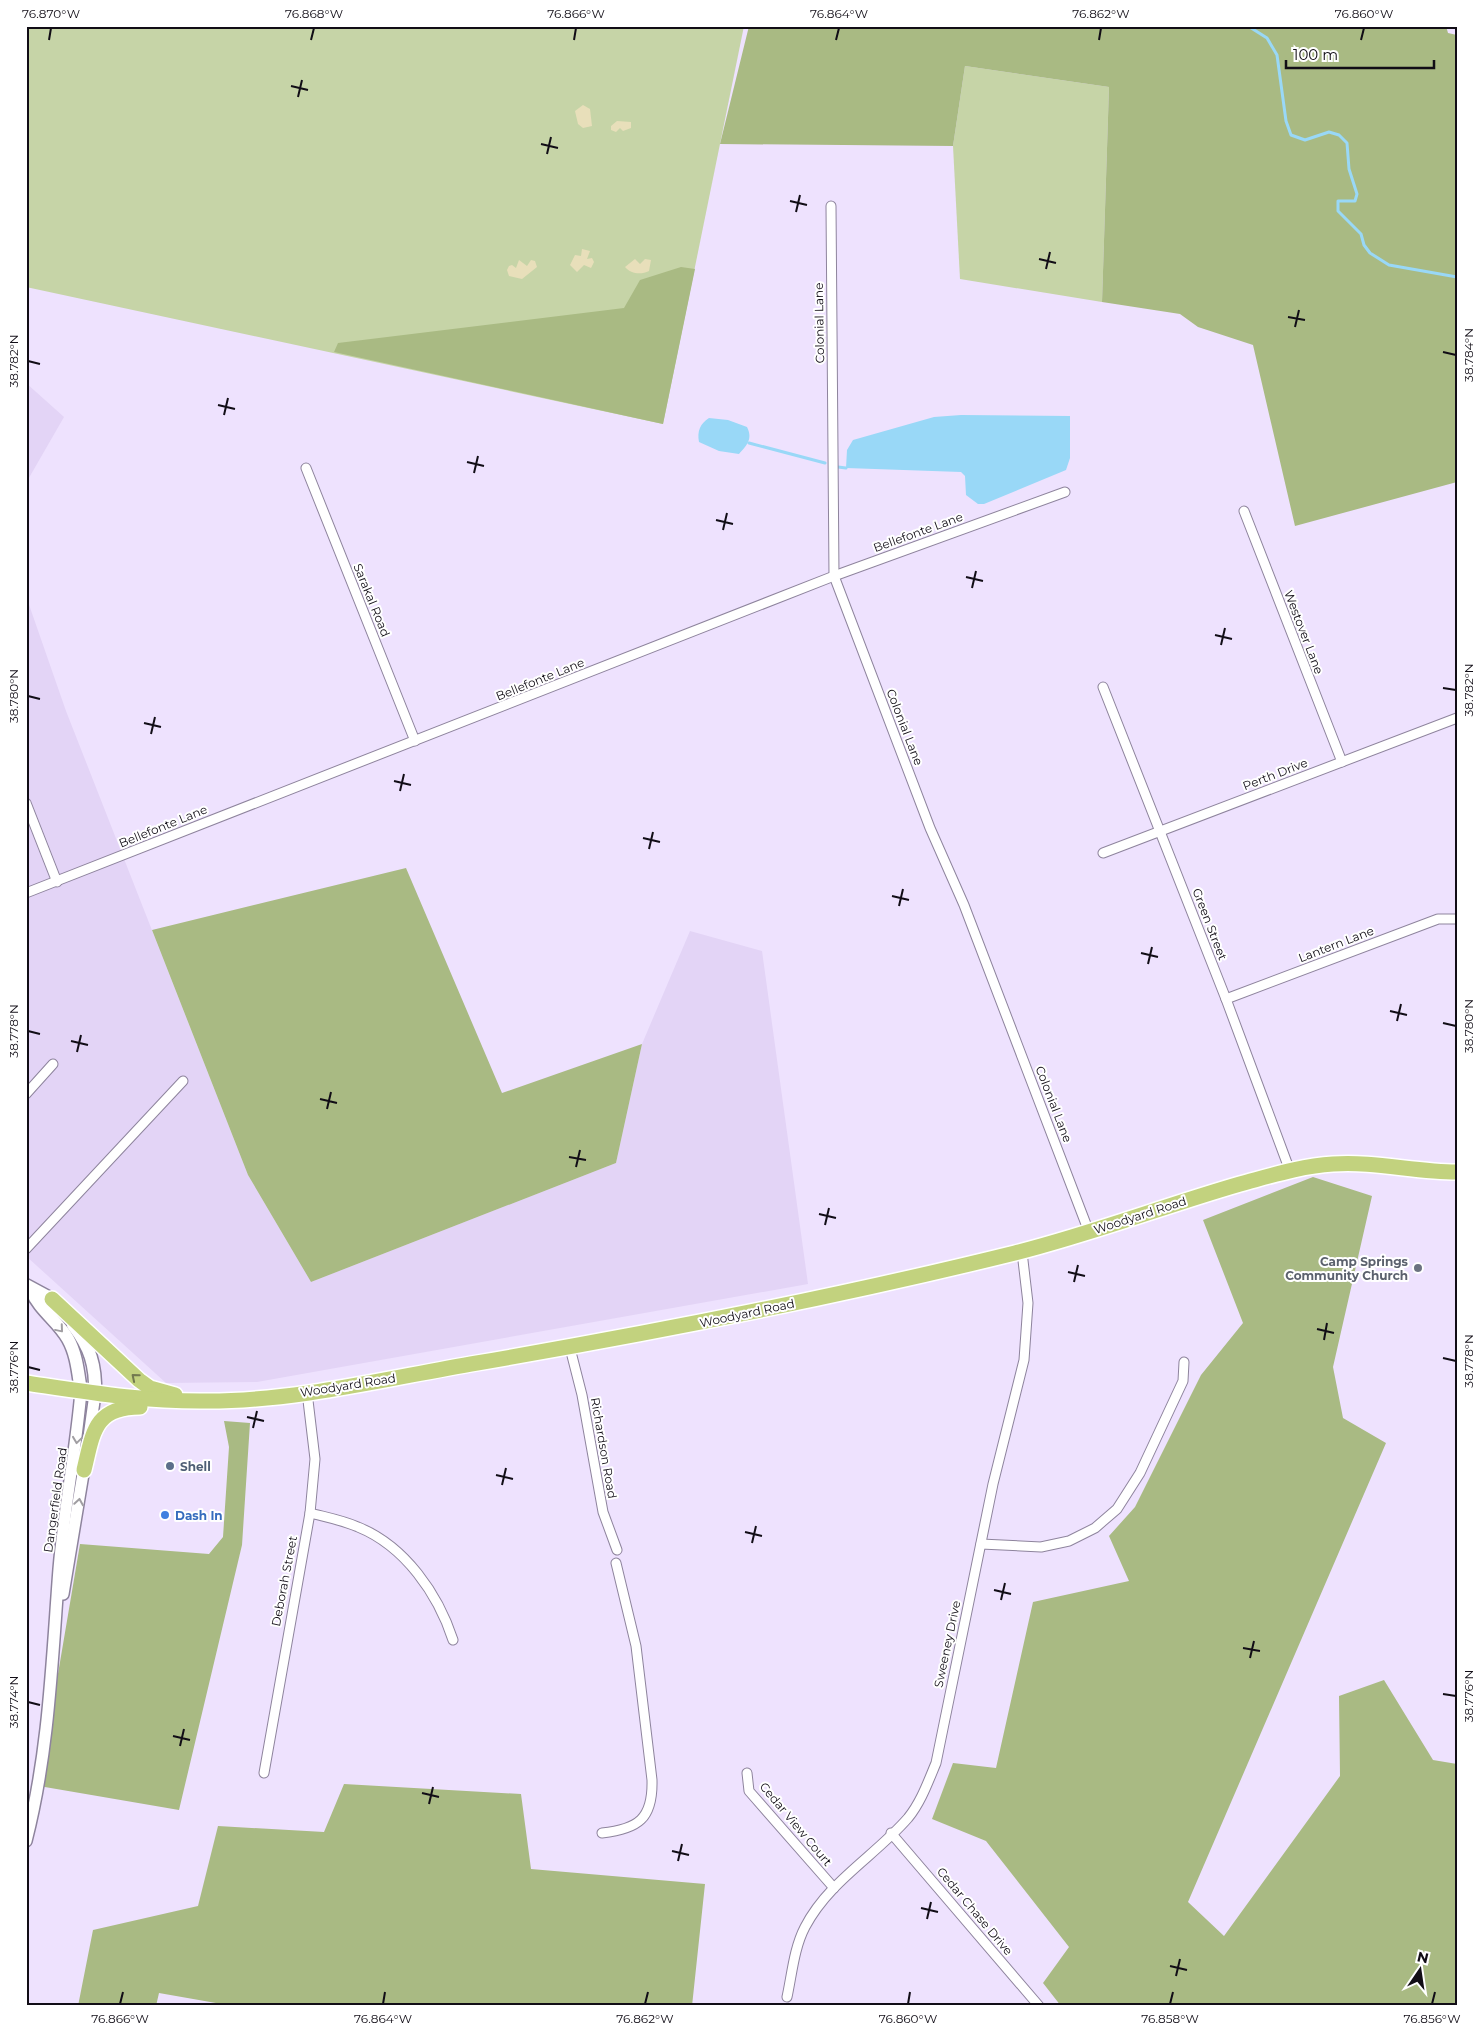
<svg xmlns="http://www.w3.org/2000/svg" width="1483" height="2032" viewBox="0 0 1483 2032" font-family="Montserrat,sans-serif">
  <rect width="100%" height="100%" fill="#eee2fe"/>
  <!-- built -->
  <g fill="#e3d4f6">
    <polygon points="26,383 64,417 26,483"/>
    <polygon points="26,596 66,711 248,1175 311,1282 616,1163 642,1044 690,931 762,951 808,1284 257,1382 166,1383 26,1256"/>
  </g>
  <!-- green -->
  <g fill="#c6d4a7">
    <polygon points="26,26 744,26 663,424 26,287"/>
    <polygon points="965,66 1109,87 1102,302 960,279 953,146"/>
  </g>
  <!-- forest -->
  <g fill="#a9ba83">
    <polygon points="749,26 1446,26 1448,33 1457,35 1457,482 1295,526 1253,345 1198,327 1180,314 1102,302 1109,87 965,66 953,146 720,144"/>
    <polygon points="681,267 695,269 663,424 334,352 338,343 624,308 640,280"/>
    <polygon points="406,868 502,1093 642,1044 616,1163 311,1282 248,1175 152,930"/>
    <polygon points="1313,1177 1372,1196 1333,1367 1343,1418 1386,1443 1188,1902 1224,1936 1340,1776 1339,1696 1384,1680 1433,1760 1457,1764 1457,2006 1061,2006 1043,1983 1069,1947 986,1841 932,1819 953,1763 996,1768 1033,1602 1129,1581 1109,1536 1135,1507 1201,1375 1243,1323 1203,1220"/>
    <polygon points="224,1421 250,1423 242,1545 179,1810 39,1786 80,1544 209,1554 223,1537 229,1447"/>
    <polygon points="344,1784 521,1794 531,1869 705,1884 692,2006 233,2006 159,1993 156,2006 78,2006 93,1930 198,1906 218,1826 324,1832"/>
  </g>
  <!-- sand -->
  <g fill="#e8dfba">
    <polygon points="583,105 590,109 592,126 583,128 578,124 575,111"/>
    <polygon points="617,121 631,122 631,128 623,131 620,128 616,132 611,130 611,126"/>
    <polygon points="582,249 590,251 587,259 592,258 594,262 591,268 584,265 577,272 570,265 575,255 581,256"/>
    <path d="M635 259 640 264 645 259 651 260 649 271C641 275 631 274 625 267Z"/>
    <polygon points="519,260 527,266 531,260 535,261 537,267 522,279 509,276 507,270 509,266 512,265 516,268"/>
  </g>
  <!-- water -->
  <g fill="#99d8f7">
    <polygon points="961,415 1070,416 1070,458 1066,470 984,504 978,504 966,495 965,476 961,472 846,468 847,450 853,440 934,417"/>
    <path d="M709 418 728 420 747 427C753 439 747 445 739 454L719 451 699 442C697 431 700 424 709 418Z"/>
  </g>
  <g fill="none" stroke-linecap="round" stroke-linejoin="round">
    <!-- stream -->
    <g stroke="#99d8f7" stroke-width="3">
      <polyline points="1248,26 1267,38 1277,55 1286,121 1291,135 1305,140 1329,132 1339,135 1347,143 1349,169 1357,194 1355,201 1338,201 1338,211 1361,234 1364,245 1370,253 1389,265 1457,277"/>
      <polyline points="749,443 825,463"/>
      <polyline points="838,467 846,468"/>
    </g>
    <!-- minor casing -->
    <g stroke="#8e849d" stroke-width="11">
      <g id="minor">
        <polyline points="831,206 834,576 930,828 964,905 1089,1232"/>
        <polyline points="306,468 415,741"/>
        <polyline points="1244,511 1342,762"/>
        <polyline points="1103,687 1226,999 1290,1171"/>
        <polyline points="26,803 57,882"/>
        <polyline points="1103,853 1457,718"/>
        <polyline points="26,893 834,576 1065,492"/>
        <polyline points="1226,999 1438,919 1457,919"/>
        <polyline points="26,1094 53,1064"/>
        <polyline points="26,1249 183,1081"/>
        <polyline points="570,1348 582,1395 603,1512 617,1550"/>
        <path d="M310 1513C325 1517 342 1520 358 1527 405 1546 438 1594 453 1640"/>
        <polyline points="981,1544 1041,1547 1069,1541 1095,1528 1117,1509 1140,1473 1183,1381 1184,1362"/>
        <polyline points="264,1773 310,1513 315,1459 307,1392"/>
        <polyline points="747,1773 749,1791 834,1888"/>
        <path d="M602 1833C638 1829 653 1819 652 1780L636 1646 616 1563"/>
        <polyline points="891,1833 1039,2006"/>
        <path d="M787 1997C792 1974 794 1948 805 1927 829 1881 875 1856 908 1818 921 1802 928 1782 936 1763L993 1484 1024 1360 1028 1303 1022 1252"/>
      </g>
    </g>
    <!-- tertiary casing -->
    <g stroke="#8e849d" stroke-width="14">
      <g id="tertiary">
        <polyline points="89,1437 95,1394"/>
        <polyline points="63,1594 85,1462"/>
        <path d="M26 1841C49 1752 52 1660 59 1569 64 1509 76 1451 81 1391"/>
      </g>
    </g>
    <!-- secondary casing -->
    <g stroke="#8e849d" stroke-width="15">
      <g id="secondary">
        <polyline points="26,1285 52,1299 57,1306"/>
        <path d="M31 1290C40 1311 57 1320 68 1339 77 1355 78 1373 81 1391"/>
        <path d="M73 1325C90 1347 96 1365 95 1394"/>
      </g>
    </g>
    <!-- primary casing -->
    <g stroke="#fff" stroke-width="18">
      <g id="primary">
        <polyline points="52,1299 139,1380 150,1388 175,1395"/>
        <path d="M26 1383C87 1392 146 1402 208 1401 298 1401 388 1378 477 1363 657 1332 837 1297 1015 1253 1091 1234 1164 1206 1240 1184 1270 1176 1301 1166 1333 1164 1374 1161 1415 1172 1457 1172"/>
        <path d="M84 1470C93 1433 94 1407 140 1407"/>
      </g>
    </g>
    <!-- minor -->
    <use href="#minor" stroke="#fff" stroke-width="9"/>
    <!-- tertiary -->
    <use href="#tertiary" stroke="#fff" stroke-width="11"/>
    <!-- secondary -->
    <use href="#secondary" stroke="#fff" stroke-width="12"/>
    <!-- primary -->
    <use href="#primary" stroke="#c2d27e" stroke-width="15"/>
  </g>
  <!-- one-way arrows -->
  <defs><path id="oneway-chevron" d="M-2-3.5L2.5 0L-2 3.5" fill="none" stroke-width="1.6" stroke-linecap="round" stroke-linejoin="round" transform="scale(1.25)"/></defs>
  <g stroke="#a09ea2">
    <use href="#oneway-chevron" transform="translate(60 1329) rotate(50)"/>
    <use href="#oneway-chevron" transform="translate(77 1440) rotate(98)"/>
    <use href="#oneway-chevron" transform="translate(79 1502) rotate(-81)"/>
  </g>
  <use stroke="#72794f" href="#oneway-chevron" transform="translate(135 1377) rotate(-140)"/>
  <!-- ticks -->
  <path fill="none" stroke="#110d16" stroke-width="2" d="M49 40 51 28M311 40 314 28M574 40 576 28M836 40 839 28M1099 40 1101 28M1361 40 1364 28M291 86 308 90M298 97 302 80M541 144 558 148M547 154 551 137M790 201 807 205M796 212 800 195M1039 259 1056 263M1046 269 1050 252M1288 317 1305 320M1295 327 1299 310M1443 352 1456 355M28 361 40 364M218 405 235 409M224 415 228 398M467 462 484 466M474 473 478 456M716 520 733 524M723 530 727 513M966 577 983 581M972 588 976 571M1215 635 1232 639M1221 645 1225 628M1443 688 1456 690M28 696 40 699M144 723 161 727M151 734 155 717M394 781 411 785M400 791 404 774M643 838 660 842M649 849 653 832M892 896 909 900M899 906 903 889M1141 953 1158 957M1148 964 1152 947M1390 1011 1407 1015M1397 1021 1401 1004M1443 1023 1456 1026M28 1031 40 1034M71 1041 88 1045M77 1052 81 1035M320 1099 337 1103M327 1109 331 1092M569 1157 586 1160M576 1167 580 1150M819 1214 836 1218M825 1225 829 1208M1068 1272 1085 1276M1074 1282 1078 1265M1317 1329 1334 1333M1324 1340 1327 1323M1443 1358 1456 1361M28 1367 40 1370M247 1417 264 1421M253 1428 257 1411M496 1475 513 1479M502 1485 506 1468M745 1532 762 1536M752 1543 756 1526M994 1590 1011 1594M1001 1600 1005 1583M1243 1648 1260 1651M1250 1658 1254 1641M1443 1694 1456 1696M28 1702 40 1705M173 1736 190 1740M180 1746 184 1729M422 1793 439 1797M429 1804 433 1787M672 1851 689 1855M678 1861 682 1844M921 1908 938 1912M927 1919 931 1902M1170 1966 1187 1970M1176 1976 1180 1959M120 2004 123 1992M383 2004 385 1992M645 2004 648 1992M908 2004 910 1992M1170 2004 1173 1992M1432 2004 1435 1992"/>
  <!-- markers -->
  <circle fill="#6b7280" stroke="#fff" stroke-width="2" cx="1418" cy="1268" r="5"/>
  <circle fill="#5c6f8a" stroke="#fff" stroke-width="2" cx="170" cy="1466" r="5"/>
  <circle fill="#3f7fe0" stroke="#fff" stroke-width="2" cx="165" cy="1515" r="5"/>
  <g text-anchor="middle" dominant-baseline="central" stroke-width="4" stroke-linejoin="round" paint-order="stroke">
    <!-- street labels -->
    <g font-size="12" fill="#110d16" stroke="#fff">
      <text transform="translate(819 323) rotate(-91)">Colonial Lane</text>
      <text transform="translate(918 532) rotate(-20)">Bellefonte Lane</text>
      <text transform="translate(372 600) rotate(68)">Sarakal Road</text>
      <text transform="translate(1304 632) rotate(69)">Westover Lane</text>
      <text transform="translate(540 679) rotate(-22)">Bellefonte Lane</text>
      <text transform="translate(905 727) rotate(69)">Colonial Lane</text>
      <text transform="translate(1275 774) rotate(-21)">Perth Drive</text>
      <text transform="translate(163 826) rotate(-22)">Bellefonte Lane</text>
      <text transform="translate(1210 924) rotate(69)">Green Street</text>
      <text transform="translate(1336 944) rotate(-21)">Lantern Lane</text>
      <text transform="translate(1054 1104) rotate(69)">Colonial Lane</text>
      <text transform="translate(1140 1215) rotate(-18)">Woodyard Road</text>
      <text transform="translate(747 1313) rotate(-12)">Woodyard Road</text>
      <text transform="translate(348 1385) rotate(-9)">Woodyard Road</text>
      <text transform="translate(604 1448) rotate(80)">Richardson Road</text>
      <text transform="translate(55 1500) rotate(-82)">Dangerfield Road</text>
      <text transform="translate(284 1581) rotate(-79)">Deborah Street</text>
      <text transform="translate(947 1644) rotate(-78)">Sweeney Drive</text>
      <text transform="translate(796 1824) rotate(50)">Cedar View Court</text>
      <text transform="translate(975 1911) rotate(50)">Cedar Chase Drive</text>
    </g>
    <!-- worship labels -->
    <g font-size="12" font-weight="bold" fill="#5b616d" stroke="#fff" text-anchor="end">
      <text x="1408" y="1261">Camp Springs<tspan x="1408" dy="14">Community Church</tspan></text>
    </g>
    <!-- service labels -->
    <g font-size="12" font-weight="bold" fill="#4e5e75" stroke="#fff" text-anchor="start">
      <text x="180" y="1466">Shell</text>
    </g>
    <!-- shop labels -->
    <g font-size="12" font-weight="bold" fill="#366cbe" stroke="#fff" text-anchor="start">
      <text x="175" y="1515">Dash In</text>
    </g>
  </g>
  <!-- border -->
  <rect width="1483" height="2032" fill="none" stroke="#ffffff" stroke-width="55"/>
  <!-- north arrow -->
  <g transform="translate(1420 1970) rotate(13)" stroke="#ffffff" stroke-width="4" paint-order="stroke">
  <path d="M0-4L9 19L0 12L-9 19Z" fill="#110d16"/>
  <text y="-8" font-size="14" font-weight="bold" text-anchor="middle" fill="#110d16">N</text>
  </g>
  <!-- scale -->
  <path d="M1286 60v8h148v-8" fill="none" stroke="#110d16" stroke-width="2.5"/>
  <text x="1293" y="60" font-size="15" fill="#110d16" stroke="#ffffff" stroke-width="4" paint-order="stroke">100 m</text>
  <rect x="28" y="28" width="1428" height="1976" fill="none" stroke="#110d16" stroke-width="2"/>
  <g font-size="12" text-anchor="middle" fill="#110d16">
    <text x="51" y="18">76.870°W</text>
    <text x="314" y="18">76.868°W</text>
    <text x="576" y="18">76.866°W</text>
    <text x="839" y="18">76.864°W</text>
    <text x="1101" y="18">76.862°W</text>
    <text x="1364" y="18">76.860°W</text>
    <text transform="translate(1469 355) rotate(-90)" y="4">38.784°N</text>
    <text transform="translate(14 361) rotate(-90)" y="4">38.782°N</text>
    <text transform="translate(1469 690) rotate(-90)" y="4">38.782°N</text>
    <text transform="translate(14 696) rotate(-90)" y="4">38.780°N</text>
    <text transform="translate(1469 1026) rotate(-90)" y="4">38.780°N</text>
    <text transform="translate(14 1031) rotate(-90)" y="4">38.778°N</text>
    <text transform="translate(1469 1361) rotate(-90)" y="4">38.778°N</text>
    <text transform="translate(14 1367) rotate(-90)" y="4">38.776°N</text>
    <text transform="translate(1469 1696) rotate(-90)" y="4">38.776°N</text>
    <text transform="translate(14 1702) rotate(-90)" y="4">38.774°N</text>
    <text x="120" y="2023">76.866°W</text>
    <text x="383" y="2023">76.864°W</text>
    <text x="645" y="2023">76.862°W</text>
    <text x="908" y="2023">76.860°W</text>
    <text x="1170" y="2023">76.858°W</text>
    <text x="1432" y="2023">76.856°W</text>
  </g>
</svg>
